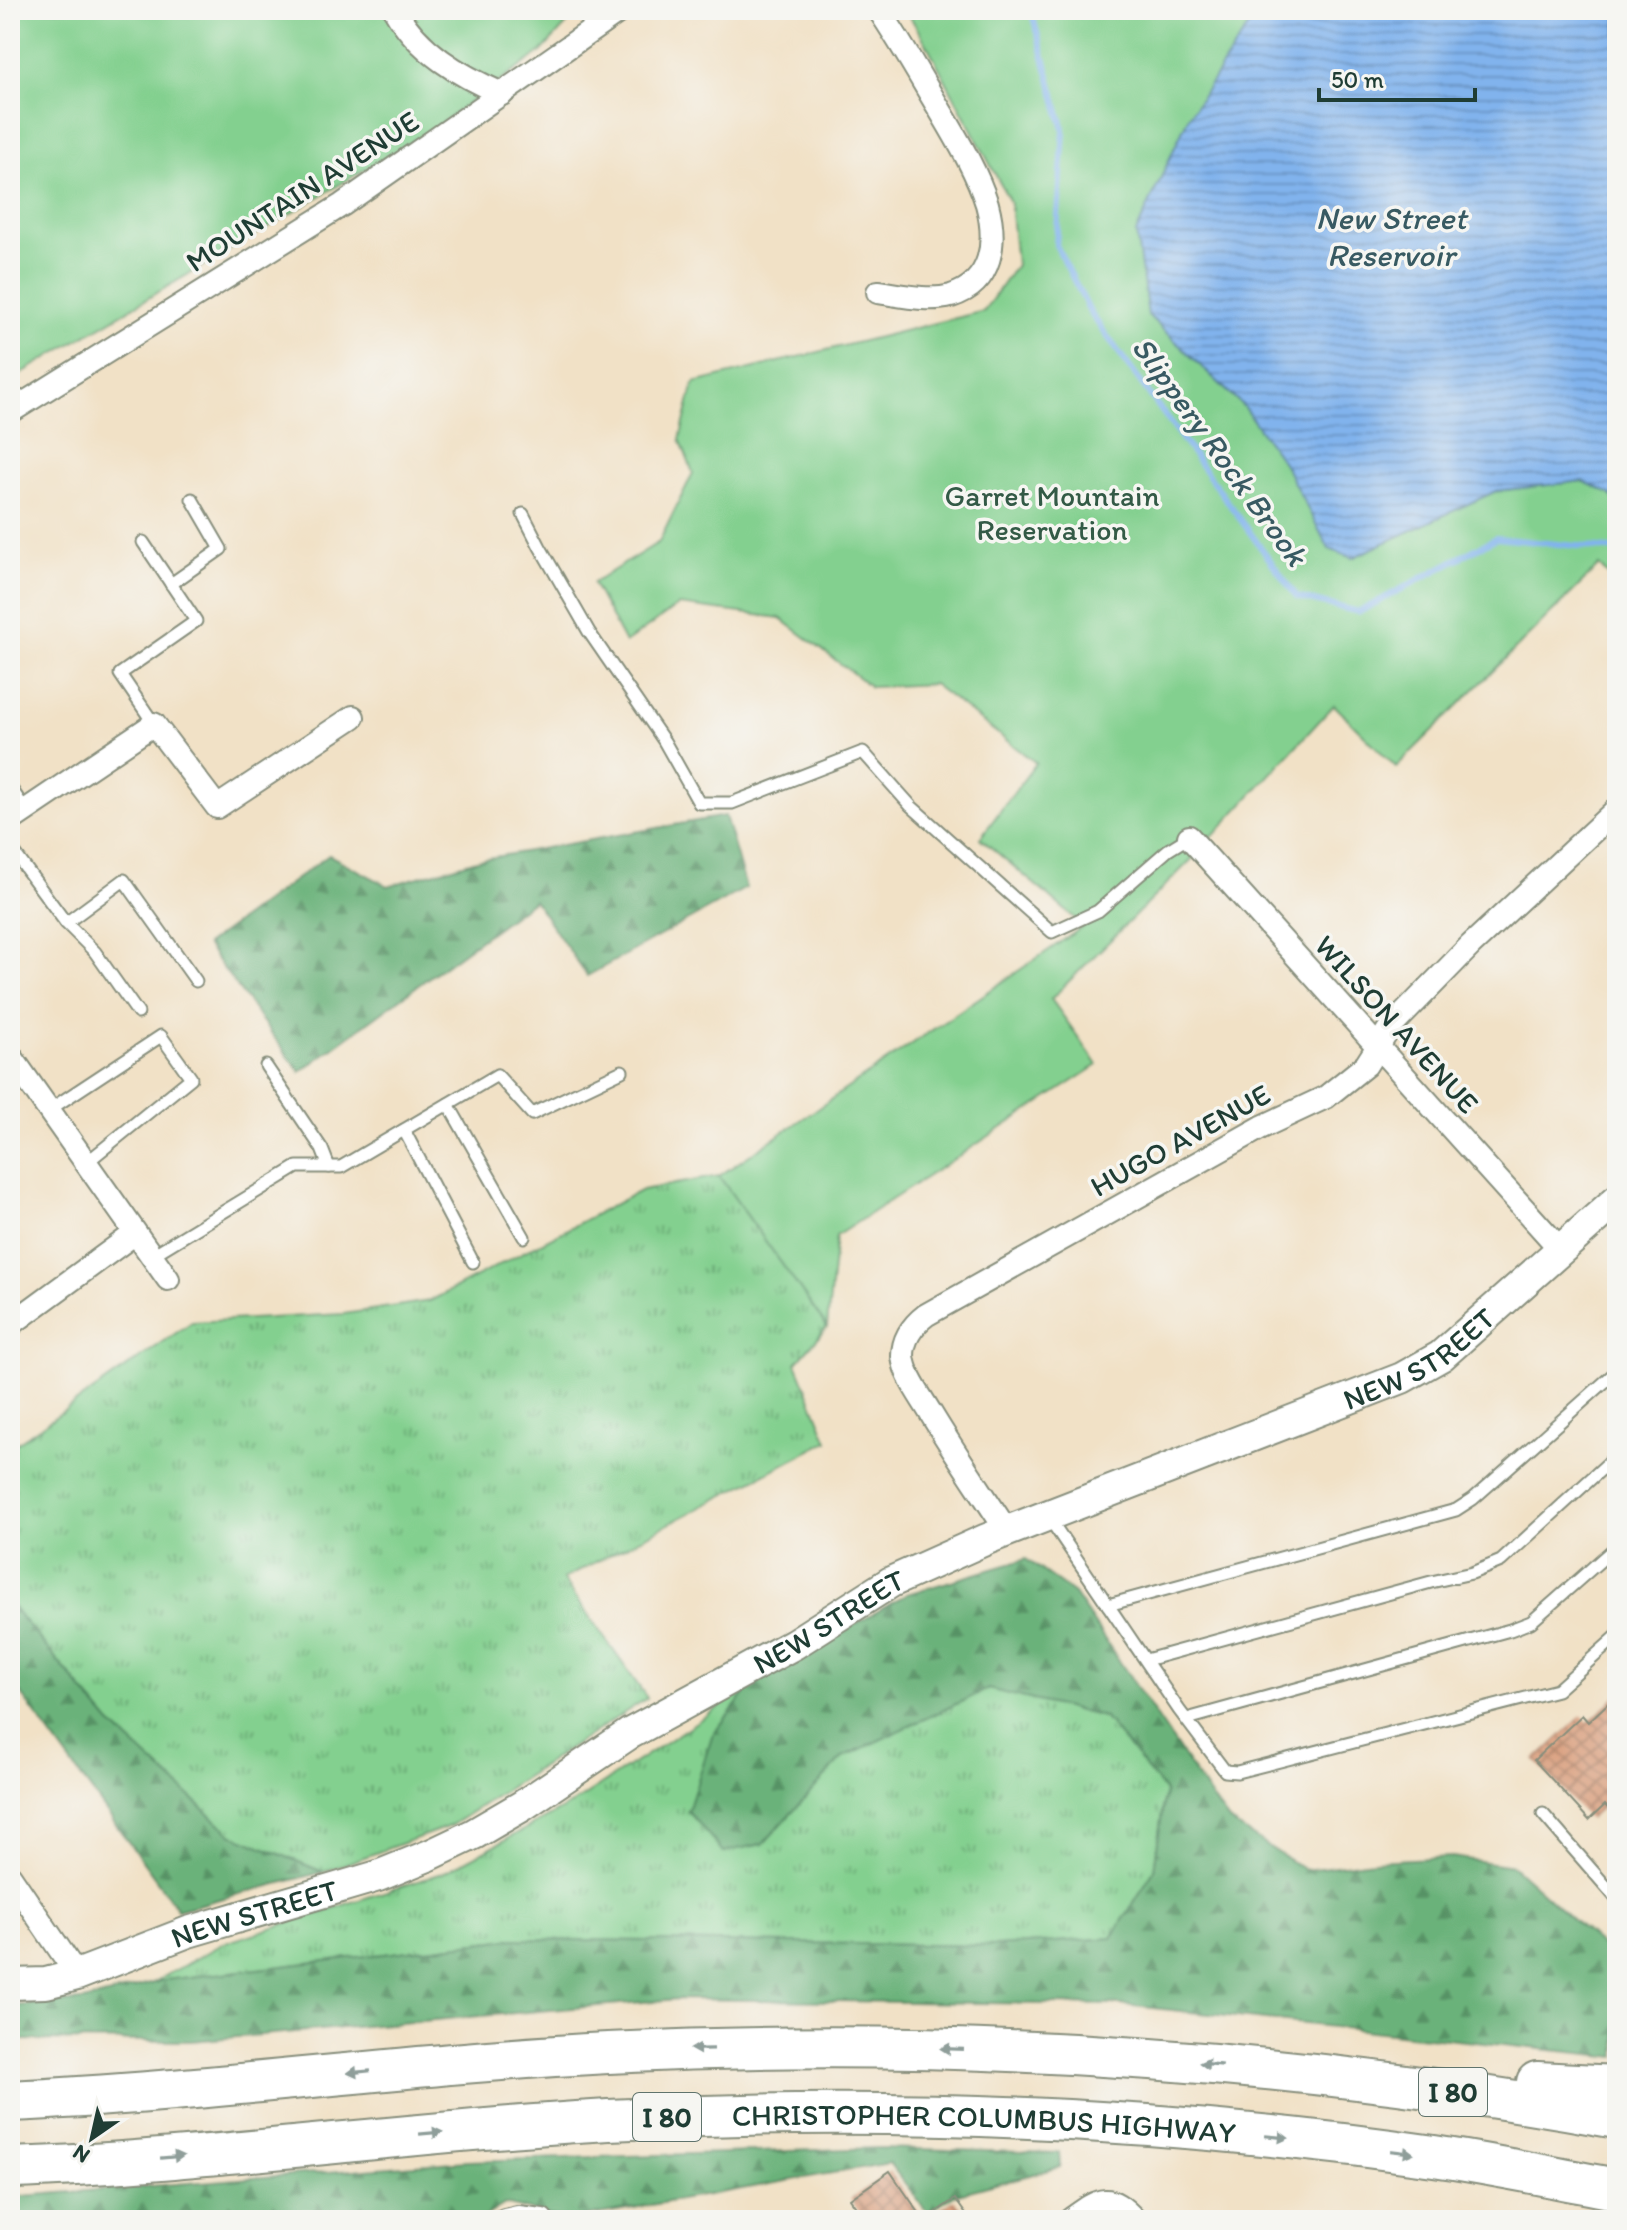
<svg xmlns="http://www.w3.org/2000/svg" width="1627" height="2230" viewBox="0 0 1627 2230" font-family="Itim,sans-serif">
  <defs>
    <pattern id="grass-tufts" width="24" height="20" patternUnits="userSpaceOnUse" patternTransform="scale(2)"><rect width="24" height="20" fill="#83d08f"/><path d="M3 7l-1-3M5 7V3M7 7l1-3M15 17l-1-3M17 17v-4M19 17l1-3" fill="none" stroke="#6baa76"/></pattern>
    <pattern id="forest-firs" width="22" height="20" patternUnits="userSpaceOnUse" patternTransform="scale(2)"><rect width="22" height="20" fill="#6ab27a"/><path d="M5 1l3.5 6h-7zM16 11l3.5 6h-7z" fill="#579265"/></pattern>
    <pattern id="water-rules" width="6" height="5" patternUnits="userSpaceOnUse" patternTransform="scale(2)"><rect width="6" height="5" fill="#81b3ed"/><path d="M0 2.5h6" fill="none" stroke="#6993c1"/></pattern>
    <pattern id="building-cross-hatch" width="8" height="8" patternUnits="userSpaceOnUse" patternTransform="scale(2)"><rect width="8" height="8" fill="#d99d7b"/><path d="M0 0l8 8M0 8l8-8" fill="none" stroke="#af8166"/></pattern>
  </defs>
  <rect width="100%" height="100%" fill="#f6f6f2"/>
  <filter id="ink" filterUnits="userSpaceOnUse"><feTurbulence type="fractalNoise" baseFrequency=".0125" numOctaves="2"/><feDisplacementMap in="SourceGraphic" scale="16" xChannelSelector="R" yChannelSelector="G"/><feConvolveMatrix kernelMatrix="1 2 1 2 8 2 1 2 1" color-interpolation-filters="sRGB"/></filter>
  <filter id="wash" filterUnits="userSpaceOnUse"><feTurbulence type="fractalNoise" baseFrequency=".006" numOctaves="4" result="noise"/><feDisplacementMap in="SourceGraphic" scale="32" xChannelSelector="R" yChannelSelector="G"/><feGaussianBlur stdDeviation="1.8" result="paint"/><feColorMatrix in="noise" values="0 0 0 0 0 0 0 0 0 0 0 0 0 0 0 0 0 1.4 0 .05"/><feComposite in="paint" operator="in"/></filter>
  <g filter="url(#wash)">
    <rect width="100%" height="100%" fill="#f1e1c6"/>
    <!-- grass -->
    <g fill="url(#grass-tufts)" stroke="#518662" stroke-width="2">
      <polygon points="719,1176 827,1327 796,1363 828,1441 563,1579 647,1698 450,1826 323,1872 231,1834 110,1723 10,1604 10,1445 16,1444 192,1322 344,1314 430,1301 642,1190"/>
      <polygon points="751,1686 712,1736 763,1844 843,1757 988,1689 1104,1717 1165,1791 1154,1870 1112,1938 996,1946 510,1939 165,1980 151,1984 222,1944 443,1873 572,1804"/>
    </g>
    <!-- forest -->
    <g fill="url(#forest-firs)" stroke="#447857" stroke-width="2">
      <polygon points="725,816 746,888 587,976 534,900 300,1072 206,945 329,855 388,886 477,860"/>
      <polygon points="1026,1559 1074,1594 1211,1797 1229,1821 1305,1870 1374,1861 1452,1857 1513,1866 1611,1954 1617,1956 1617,2057 1124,2005 678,1999 191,2041 10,2040 10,2006 84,2001 165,1980 510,1939 996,1946 1112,1938 1154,1870 1165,1791 1104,1717 988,1689 843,1757 763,1844 723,1852 688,1811 712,1736 751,1686 907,1594"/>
      <polygon points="10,1604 110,1723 231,1834 323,1872 178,1910 10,1679"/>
      <polygon points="882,2148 1059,2153 1060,2167 954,2195 928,2213 889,2163 565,2220 505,2204 479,2220 10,2220 10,2197 467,2161"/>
    </g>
    <!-- green -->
    <g fill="#83d08f" stroke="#518662" stroke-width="2">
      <polygon points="10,10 580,10 541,52 430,131 10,380"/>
      <polygon points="906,10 1265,10 1248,27 1148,315 1243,406 1352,558 1496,491 1583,481 1610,494 1617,501 1617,584 1599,566 1396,767 1334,705 1191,860 1051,999 1098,1065 836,1236 827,1327 719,1176 1084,926 980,838 1036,763 933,684 871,687 780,618 679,605 625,643 593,583 659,542 693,473 680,439 694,383 984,311 1016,265 1010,202 926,43"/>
    </g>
    <!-- water -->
    <polygon fill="url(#water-rules)" stroke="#507890" stroke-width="2" points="1265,10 1617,10 1617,501 1610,494 1583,481 1496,491 1352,558 1329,549 1284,464 1243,406 1148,315 1136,233 1188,118 1248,27"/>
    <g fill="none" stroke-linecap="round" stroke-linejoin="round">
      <!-- stream -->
      <polyline stroke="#81b3ed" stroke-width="6" points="1031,10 1064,130 1056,245 1091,314 1297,597 1359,612 1496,538 1617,550"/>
    </g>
    <g id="blocks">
      <!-- building -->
      <g fill="url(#building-cross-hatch)">
        <polygon points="1617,1695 1617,1818 1605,1805 1589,1820 1534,1760 1582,1715 1588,1722"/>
        <polygon points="890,2171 924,2220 865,2220 850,2199"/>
        <polygon points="955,2199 970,2220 925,2220"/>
      </g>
    </g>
  </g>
  <g filter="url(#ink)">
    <use href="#blocks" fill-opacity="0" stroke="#888f7d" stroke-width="2"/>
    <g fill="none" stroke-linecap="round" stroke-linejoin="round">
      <!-- lane casing -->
      <g stroke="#888f7d" stroke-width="15">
        <g id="lane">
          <polyline points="523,514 540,547 589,632 664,741 699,803 732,803 863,752 911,806 1052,932 1098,911 1168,850 1189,837"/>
          <polyline points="143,542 196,621 120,674 154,724"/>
          <polyline points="171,584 221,549 192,499"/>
          <polyline points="10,787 26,811"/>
          <polyline points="10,847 66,923 124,880 196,981"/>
          <polyline points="66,923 95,952 138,1013"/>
          <polyline points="266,1066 322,1149 329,1167"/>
          <polyline points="448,1104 524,1237"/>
          <polyline points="49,1110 161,1036 191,1078 86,1163"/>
          <polyline points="404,1130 473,1262"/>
          <polyline points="151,1256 297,1167 341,1167 497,1075 532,1114 622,1071"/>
          <polyline points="1049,1518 1179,1710 1225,1771 1237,1772 1557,1690 1617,1636"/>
          <polyline points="1108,1605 1456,1510 1473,1499 1617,1371"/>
          <polyline points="1146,1660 1431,1582 1472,1573 1501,1561 1617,1455"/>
          <polyline points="1187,1719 1510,1630 1531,1622 1617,1546"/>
          <polyline points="1543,1814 1617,1899"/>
          <polyline points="825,2220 839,2215 843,2220"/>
        </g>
      </g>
      <!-- street casing -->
      <g stroke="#888f7d" stroke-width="26">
        <g id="street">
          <path d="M395 10C419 52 459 75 502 94"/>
          <path d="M878 292C900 295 929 302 951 296 993 283 997 241 987 204 976 169 955 136 937 105 918 73 900 41 879 10"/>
          <polyline points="10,412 342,205 621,10"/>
          <polyline points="10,821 154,724 217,807 353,717"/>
          <polyline points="1189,837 1561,1250"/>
          <polyline points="10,1055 168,1279"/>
          <polyline points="10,1325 134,1234"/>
          <path d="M1007 1531C981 1491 954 1452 930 1412 920 1395 905 1376 903 1356 903 1338 913 1325 926 1315L1262 1127 1326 1097 1366 1065 1389 1029 1471 945 1617 809"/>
          <polyline points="10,1876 77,1975"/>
          <polyline points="505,2220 518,2217 542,2220"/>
          <path d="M1070 2220C1098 2200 1108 2190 1135 2220"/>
        </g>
      </g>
      <!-- secondary casing -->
      <g stroke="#888f7d" stroke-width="34">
        <g id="secondary">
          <path id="s1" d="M10 1984 46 1983 77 1975 188 1932 378 1876 430 1855 474 1834 522 1806 629 1734 794 1644 891 1582 987 1539 1402 1378 1441 1356 1617 1200"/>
        </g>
      </g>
      <!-- highway casing -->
      <g stroke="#888f7d" stroke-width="44">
        <g id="highway">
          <polyline points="1537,2082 1617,2086"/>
          <path d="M10 2101C210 2092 408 2063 608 2053 945 2036 1285 2058 1617 2118"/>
          <path id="s2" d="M10 2168C210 2161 408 2131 608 2120 883 2105 1161 2117 1434 2156 1495 2165 1556 2178 1617 2189"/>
        </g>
      </g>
      <!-- lane -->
      <use href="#lane" stroke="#fff" stroke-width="11"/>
      <!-- street -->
      <use href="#street" stroke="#fff" stroke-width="22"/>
      <!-- secondary -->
      <use href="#secondary" stroke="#fff" stroke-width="30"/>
      <!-- highway -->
      <use href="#highway" stroke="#fff" stroke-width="40"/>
    </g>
    <!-- one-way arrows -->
    <defs><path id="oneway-solid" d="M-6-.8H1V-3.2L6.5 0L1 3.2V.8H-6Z" transform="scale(2)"/></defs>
    <g fill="#8f9e9a">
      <use href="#oneway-solid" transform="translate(702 2049) rotate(179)"/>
      <use href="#oneway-solid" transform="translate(952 2049) rotate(-178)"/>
      <use href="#oneway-solid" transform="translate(1211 2064) rotate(-175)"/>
      <use href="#oneway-solid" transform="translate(359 2072) rotate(174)"/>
      <use href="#oneway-solid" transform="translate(431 2133) rotate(-5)"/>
      <use href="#oneway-solid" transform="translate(1277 2137) rotate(6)"/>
      <use href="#oneway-solid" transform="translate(1402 2152) rotate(7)"/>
      <use href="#oneway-solid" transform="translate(172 2157) rotate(-5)"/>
    </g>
  </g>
  <g text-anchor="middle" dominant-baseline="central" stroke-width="7" stroke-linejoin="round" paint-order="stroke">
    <!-- shield labels -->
    <g fill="#f6f6f2" stroke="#60746d" stroke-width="2">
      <rect x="1419" y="2068" width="68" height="48" rx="6"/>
      <rect x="633" y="2093" width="68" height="48" rx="6"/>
    </g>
    <g font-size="28" font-weight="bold" fill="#1f3d34">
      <text x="1453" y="2092">I 80</text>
      <text x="667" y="2117">I 80</text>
    </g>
    <!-- street labels -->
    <g font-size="30" fill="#1f3d34" stroke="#f6f6f2">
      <text transform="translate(302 191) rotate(-33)">MOUNTAIN AVENUE</text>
      <text transform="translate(1397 1024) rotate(48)">WILSON AVENUE</text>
      <text transform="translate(1180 1140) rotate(-29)">HUGO AVENUE</text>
      <text stroke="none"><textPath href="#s1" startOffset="1552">NEW STREET</textPath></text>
      <text stroke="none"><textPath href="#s1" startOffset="904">NEW STREET</textPath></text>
      <text stroke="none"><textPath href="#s1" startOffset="256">NEW STREET</textPath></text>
      <text stroke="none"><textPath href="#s2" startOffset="976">CHRISTOPHER COLUMBUS HIGHWAY</textPath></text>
    </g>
    <!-- park labels -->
    <g font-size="30" fill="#335a46" stroke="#f6f6f2">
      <text x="1052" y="495">Garret Mountain<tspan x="1052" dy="34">Reservation</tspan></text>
    </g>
    <!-- water labels -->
    <g font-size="32" font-style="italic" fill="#385a62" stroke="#f6f6f2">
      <text x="1391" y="218">New Street<tspan x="1391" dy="37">Reservoir</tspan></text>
      <text transform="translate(1220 451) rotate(54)">Slippery Rock Brook</text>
    </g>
  </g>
  <!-- margin -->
  <rect width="1627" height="2230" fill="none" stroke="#f6f6f2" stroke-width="40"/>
  <!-- north arrow -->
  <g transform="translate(92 2138) rotate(214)" stroke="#f6f6f2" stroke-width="6" paint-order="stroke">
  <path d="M0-6L14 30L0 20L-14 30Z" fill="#1f3d34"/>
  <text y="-12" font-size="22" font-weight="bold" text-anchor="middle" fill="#1f3d34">N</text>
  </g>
  <!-- scale -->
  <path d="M1319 88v12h156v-12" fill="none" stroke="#1f3d34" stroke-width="4"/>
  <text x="1331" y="88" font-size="24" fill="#1f3d34" stroke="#f6f6f2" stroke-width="6" paint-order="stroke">50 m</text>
</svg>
